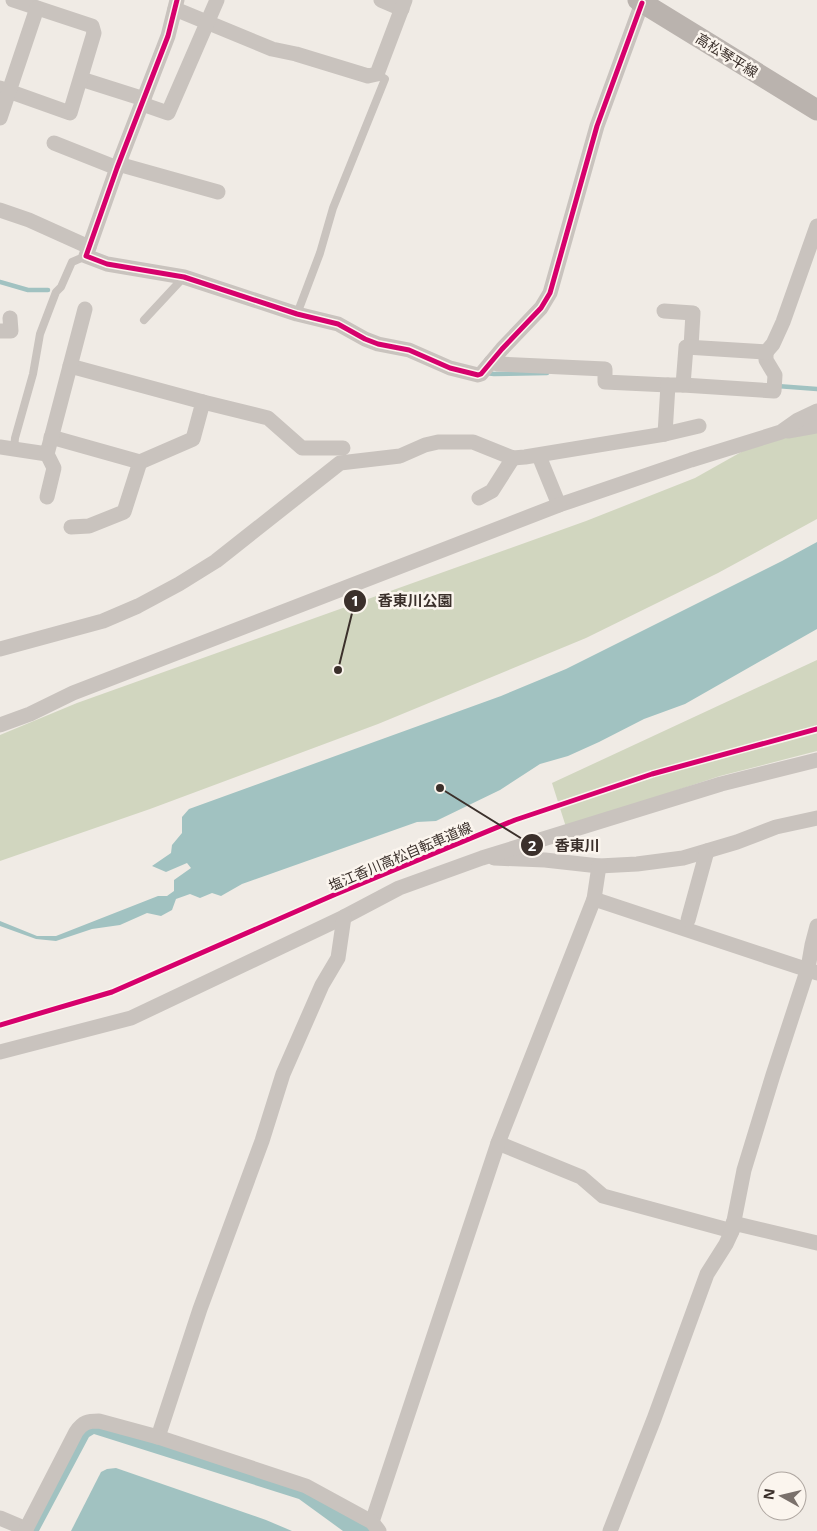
<svg xmlns="http://www.w3.org/2000/svg" width="817" height="1531" viewBox="0 0 817 1531" font-family="'Open Sans','Noto Sans JP',sans-serif">
  <rect width="100%" height="100%" fill="#f0ebe5"/>
  <!-- green -->
  <g fill="#d1d6bf">
    <polygon points="817,431 817,519 718,573 586,638 378,724 150,809 0,861 0,735 77,703 586,521 695,478 743,451 790,436"/>
    <polygon points="817,660 817,751 720,776 566,827 552,783"/>
  </g>
  <!-- water -->
  <g fill="#a1c2c1">
    <polygon points="817,542 817,629 685,704 644,719 599,742 568,756 540,764 500,790 436,821 417,822 242,884 221,896 212,893 200,898 190,894 176,899 172,910 161,916 147,913 120,925 92,929 56,941 36,939 0,926 0,921 37,936 56,936 158,896 167,896 174,891 174,880 191,868 187,863 166,872 152,866 171,853 172,845 182,833 182,817 189,809 501,696 566,669 782,561"/>
    <polygon points="98,1425 306,1489 366,1522 371,1531 343,1531 299,1499 94,1434 89,1437 39,1531 30,1531 81,1431"/>
    <polygon points="116,1468 266,1520 292,1531 71,1531 101,1472 107,1469"/>
  </g>
  <g fill="none" stroke-linecap="round" stroke-linejoin="round">
    <!-- stream -->
    <g stroke="#a1c2c1" stroke-width="4.5">
      <polyline points="0,282 28,290 48,290"/>
      <polyline points="485,373 494,374 547,373"/>
      <polyline points="777,386 817,389"/>
    </g>
    <!-- lane -->
    <g stroke="#c9c3be" stroke-width="8">
      <polyline points="297,314 320,253 333,208 385,79 377,74"/>
      <polyline points="144,320 184,277"/>
      <polyline points="14,449 15,438 33,374 40,334 56,292 61,287 72,262 86,256"/>
    </g>
    <!-- street -->
    <g stroke="#c9c3be" stroke-width="15">
      <polyline points="177,0 168,36 117,168 86,256 107,264 184,277 297,314 338,324 365,339 378,344 409,350 450,368 478,375 481,374 502,349 541,308 550,293 597,126 642,3"/>
      <polyline points="381,0 402,9"/>
      <polyline points="175,9 272,49 296,54 368,76 377,74 405,0"/>
      <polyline points="81,79 144,99"/>
      <polyline points="0,88 70,113 94,33 92,26 13,0"/>
      <polyline points="142,104 168,113 217,0"/>
      <polyline points="0,118 37,8"/>
      <polyline points="54,143 117,168"/>
      <polyline points="118,164 218,192"/>
      <polyline points="0,210 29,220 89,247"/>
      <polyline points="664,311 693,313 691,347"/>
      <polyline points="0,331 11,331 10,318"/>
      <polyline points="491,362 498,364 605,369 605,382 668,385"/>
      <polyline points="683,385 774,391 775,375 766,360 766,352"/>
      <polyline points="203,402 268,418 302,448 343,448"/>
      <polyline points="788,431 817,426"/>
      <polyline points="665,434 668,385 683,385 686,347 766,352 773,344 783,322 817,226"/>
      <polyline points="51,437 140,462 193,439 203,402 70,366"/>
      <polyline points="0,447 47,454 85,309"/>
      <polyline points="47,454 54,468 47,497"/>
      <polyline points="539,456 559,505 691,460 781,432 798,420 817,411"/>
      <polyline points="479,498 492,491 513,458"/>
      <polyline points="71,527 89,526 124,512 140,462"/>
      <polyline points="0,649 103,621 138,606 179,584 216,561 340,463 400,456 425,445 438,442 473,442 513,458 525,457 665,434 699,426"/>
      <polyline points="0,725 30,714 73,693 559,505"/>
      <polyline points="494,858 545,860 599,866 637,864 683,858 737,842 776,827 817,818"/>
      <polyline points="594,899 817,973"/>
      <polyline points="688,920 707,851"/>
      <polyline points="0,1052 131,1018 344,917 399,888 482,858 721,784 817,760"/>
      <polyline points="498,1143 581,1177 603,1196 732,1231"/>
      <polyline points="733,1223 817,1243"/>
      <polyline points="158,1437 200,1309 262,1141 283,1074 322,985 338,958 344,917"/>
      <polyline points="0,1518 26,1529"/>
      <polyline points="372,1522 498,1143 594,899 599,866"/>
      <path d="M25 1531 76 1432C83 1422 88 1421 99 1421L158 1437 306 1486 372 1522 379 1531"/>
      <polyline points="610,1531 654,1419 707,1274 726,1244 732,1231 744,1170 773,1075 808,968 812,945 817,926"/>
    </g>
    <!-- secondary -->
    <polyline stroke="#bab3ae" stroke-width="21" points="638,0 817,110"/>
    <!-- cycleway casing -->
    <g stroke="#fbf5ee" stroke-width="8">
      <g id="cycleway">
        <polyline points="177,0 168,36 117,168 86,256 107,264 184,277 297,314 338,324 365,339 378,344 409,350 450,368 478,375 481,374 502,349 541,308 550,293 597,126 642,3"/>
        <polyline points="0,1025 112,992 336,894 515,820 652,774 817,729"/>
      </g>
    </g>
    <!-- cycleway -->
    <use href="#cycleway" stroke="#d6006c" stroke-width="5"/>
  </g>
  <g text-anchor="middle" dominant-baseline="central" stroke-width="5" stroke-linejoin="round" paint-order="stroke">
    <!-- street labels -->
    <g font-size="14" fill="#3b302b" stroke="#fbf5ee">
      <text transform="translate(727 55) rotate(32)">高松琴平線</text>
      <text transform="translate(400 856) rotate(-23)">塩江香川高松自転車道線</text>
    </g>
  </g>
  <!-- callouts -->
  <path fill="none" stroke="#3b302b" stroke-width="2" d="M338 670L355 601M440 788L532 845"/>
  <g fill="#3b302b" stroke="#fbf5ee" stroke-width="2">
    <circle cx="338" cy="670" r="5"/>
    <circle cx="440" cy="788" r="5"/>
    <circle cx="355" cy="601" r="12"/>
    <circle cx="532" cy="845" r="12"/>
  </g>
  <g font-size="15" text-anchor="middle" font-weight="bold" fill="#fff">
    <text x="355" y="606">1</text>
    <text x="532" y="851">2</text>
  </g>
  <g font-size="15" text-anchor="middle" font-weight="bold" fill="#3b302b" stroke="#fbf5ee" stroke-width="5" stroke-linejoin="round" paint-order="stroke">
    <text x="415" y="606">香東川公園</text>
    <text x="577" y="851">香東川</text>
  </g>
  <!-- north arrow -->
  <g transform="translate(782 1496) rotate(278)"><circle r="24" fill="#fbf5ee" stroke="#aea6a0"/>
  <path d="M0-4L9 19L0 12L-9 19Z" fill="#7a716c"/>
  <text y="-8" font-size="14" font-weight="bold" text-anchor="middle" fill="#3b302b">N</text>
  </g>
</svg>
